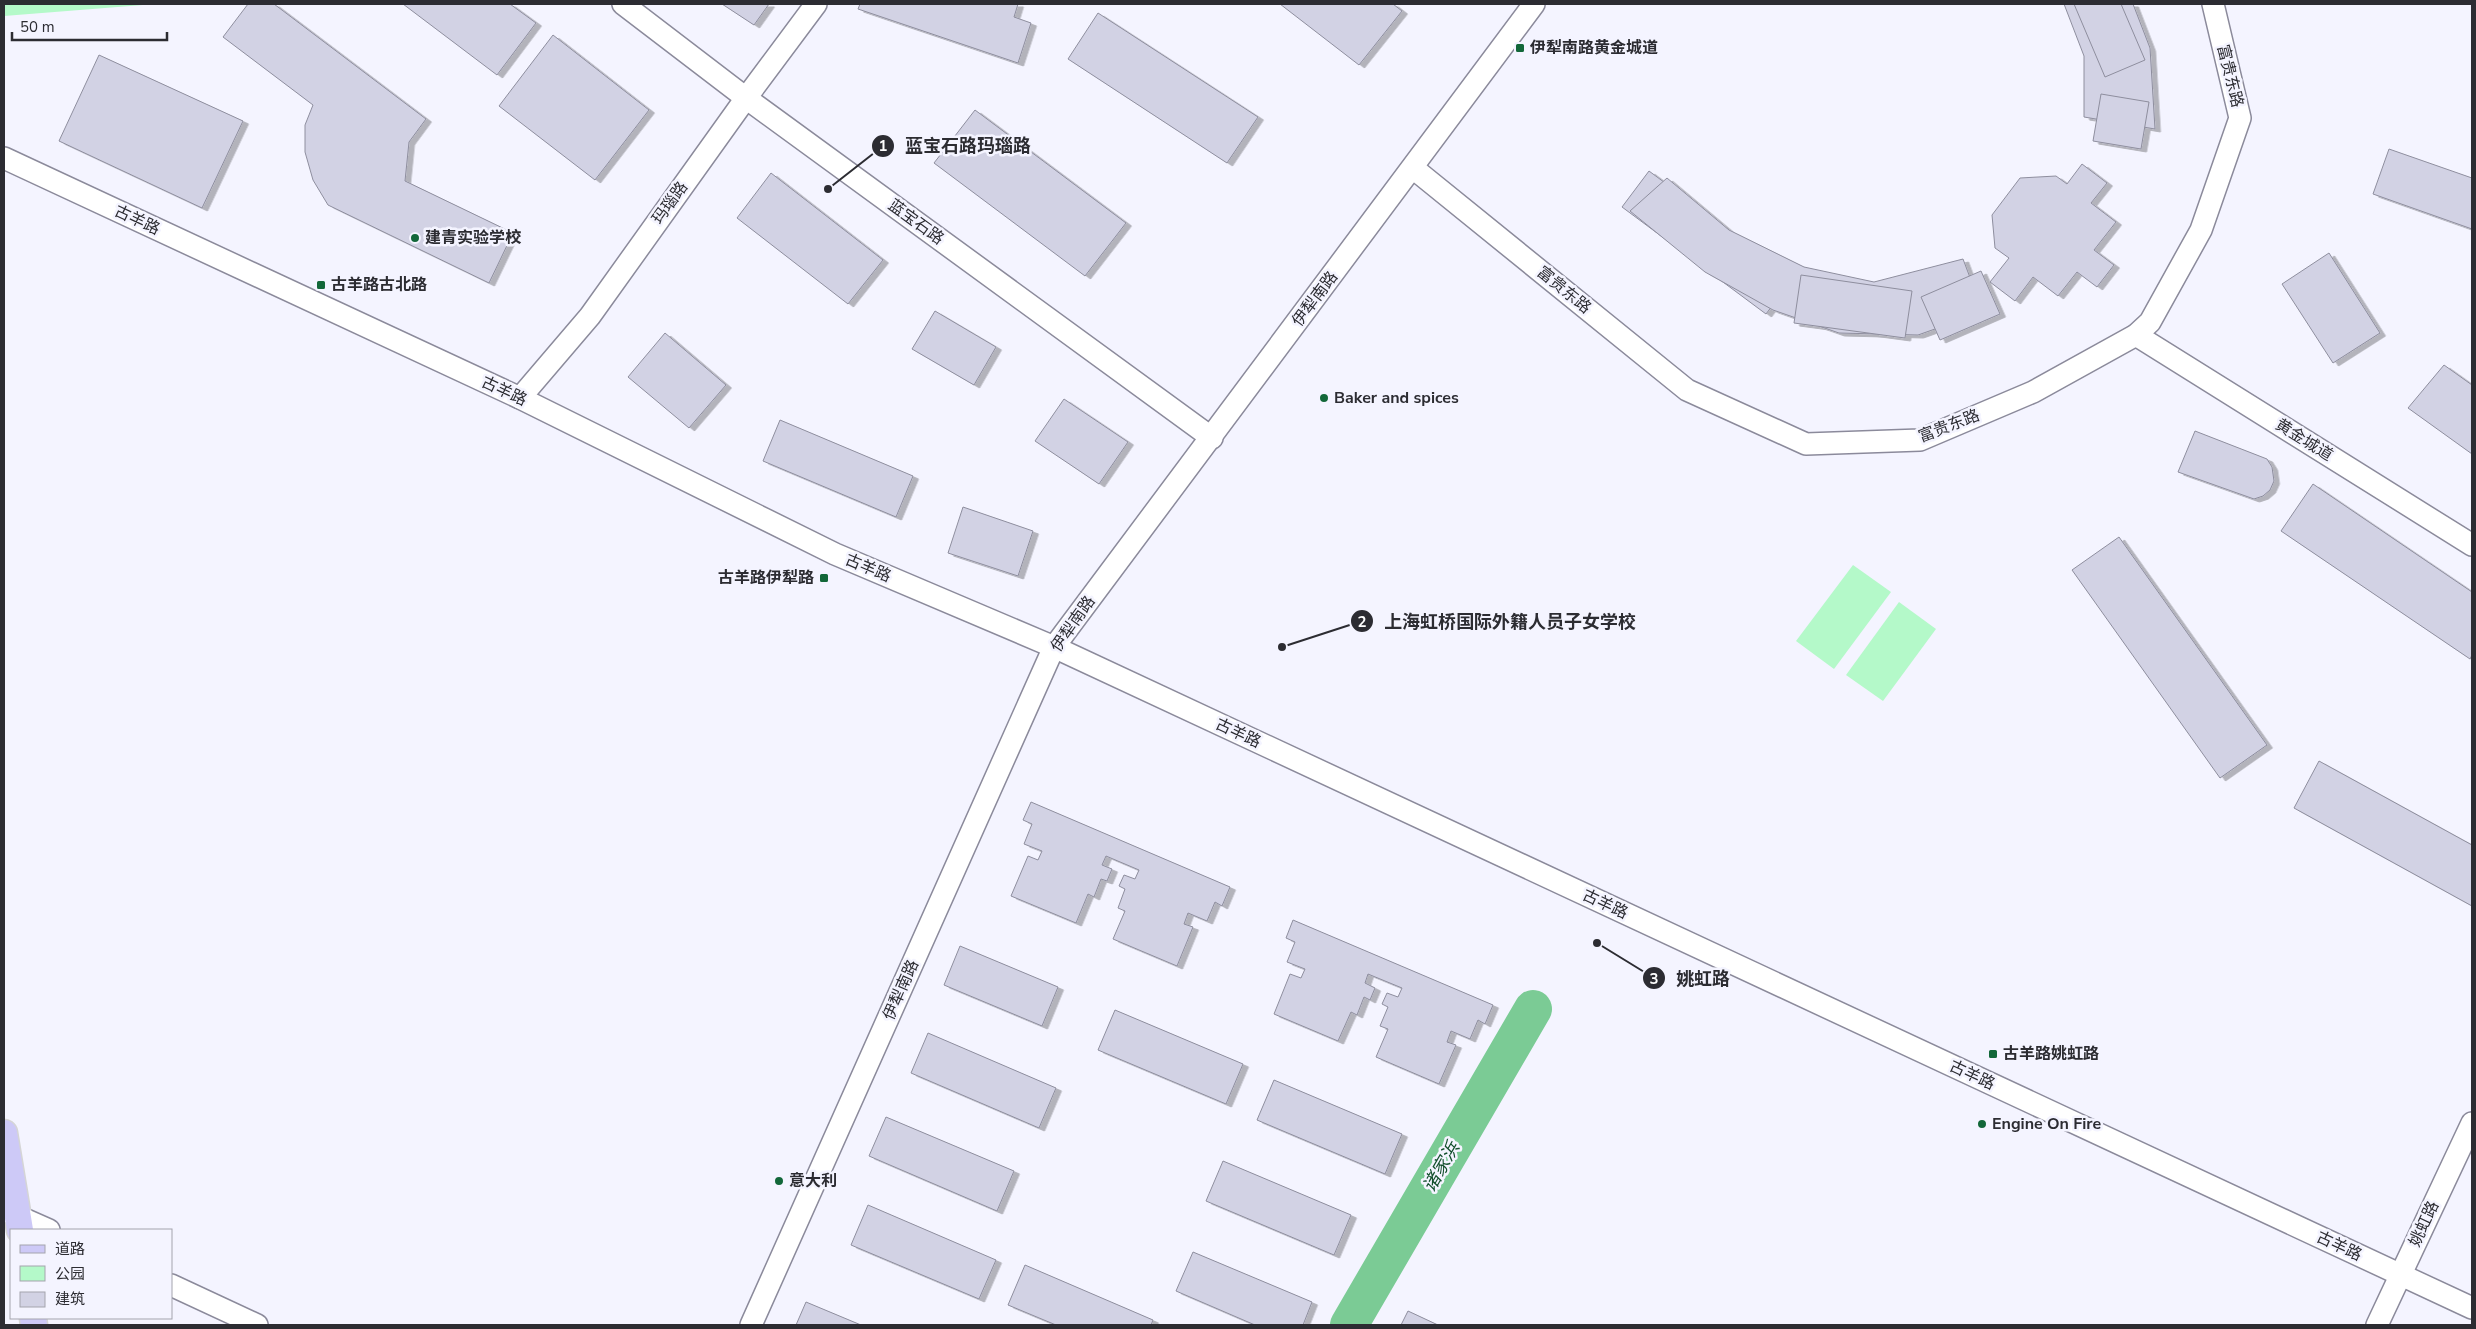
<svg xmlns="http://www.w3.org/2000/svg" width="2476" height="1329" viewBox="0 0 2476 1329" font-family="'Nunito Sans','Noto Sans SC',sans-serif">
  <defs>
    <filter id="shadow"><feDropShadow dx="5.5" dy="3" stdDeviation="0" flood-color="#0004"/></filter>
  </defs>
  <rect width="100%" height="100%" fill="#f4f4ff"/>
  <!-- green -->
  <g fill="#b4f9c9">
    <polygon points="4,4 143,4 143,5 4,16"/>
    <polygon points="1853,565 1891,592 1834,669 1796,641"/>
    <polygon points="1899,602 1936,629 1883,701 1846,675"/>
  </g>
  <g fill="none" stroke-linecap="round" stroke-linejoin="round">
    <!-- river -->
    <polyline stroke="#7bcb95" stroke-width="38" points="1349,1325 1533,1009"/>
  </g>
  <!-- building -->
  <g fill="#d2d2e4" stroke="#8e8e9e" filter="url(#shadow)">
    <polygon points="248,4 274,4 426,119 409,142 405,181 513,233 489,283 328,205 313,180 305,152 305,125 313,105 223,37"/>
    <polygon points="403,4 510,4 536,23 497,75"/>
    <polygon points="722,4 769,4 754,25"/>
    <polygon points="860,4 1018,4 1014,17 1031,23 1018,63 858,9"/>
    <polygon points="1280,4 1393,4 1402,11 1359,65"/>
    <polygon points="2064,4 2133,4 2150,48 2155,129 2084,117 2084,56"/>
    <polygon points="2074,4 2121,4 2145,60 2105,77"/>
    <polygon points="1098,13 1258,117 1227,163 1068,59"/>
    <polygon points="553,35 649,110 595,180 499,106"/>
    <polygon points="99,55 243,121 202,208 59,141"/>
    <polygon points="2101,94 2149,102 2141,149 2093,141"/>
    <polygon points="975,110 1126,223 1085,276 934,163"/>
    <polygon points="2389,149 2472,178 2472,229 2373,194"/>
    <polygon points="2082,164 2107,183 2091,203 2116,222 2094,250 2114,265 2097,287 2077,272 2058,296 2033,277 2015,301 1990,282 2009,258 1995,248 1992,215 2020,178 2056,176 2067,184"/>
    <polygon points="1649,171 1793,278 1766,314 1622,207"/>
    <polygon points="771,173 883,260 848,304 737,218"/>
    <polygon points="1667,178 1729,230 1804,267 1874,282 1963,259 1983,312 1918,335 1839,333 1773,310 1705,272 1630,211"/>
    <polygon points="2329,253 2380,333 2333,363 2282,284"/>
    <polygon points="1981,271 2000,314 1940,340 1921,297"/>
    <polygon points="1801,275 1912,291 1905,338 1794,323"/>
    <polygon points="935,311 996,347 974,385 912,349"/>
    <polygon points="665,333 726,385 689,428 628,377"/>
    <polygon points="2444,365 2472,385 2472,454 2408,408"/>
    <polygon points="1064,399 1128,442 1099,484 1035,441"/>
    <polygon points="780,420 913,476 896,517 763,461"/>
    <polygon points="2195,431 2267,459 2272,467 2274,481 2270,490 2263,496 2254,499 2178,472"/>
    <polygon points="2313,484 2472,592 2472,655 2470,659 2281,531"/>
    <polygon points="963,507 1033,531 1018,576 948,553"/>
    <polygon points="2119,537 2267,745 2220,778 2072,570"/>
    <polygon points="2319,761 2472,845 2472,906 2294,808"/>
    <polygon points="1031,802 1230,887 1222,906 1215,902 1207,921 1188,913 1184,924 1193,927 1177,966 1113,939 1125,911 1118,908 1125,889 1119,886 1124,875 1135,879 1139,870 1106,856 1102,865 1112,869 1107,881 1101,879 1094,897 1088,894 1076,923 1011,896 1028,856 1038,860 1042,851 1024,844 1032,824 1023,820"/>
    <polygon points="1293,920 1493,1005 1485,1024 1478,1020 1470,1039 1451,1031 1447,1042 1456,1045 1439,1084 1376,1057 1388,1029 1380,1026 1388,1007 1382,1004 1387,993 1398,997 1402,988 1368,974 1365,983 1375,988 1370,1000 1364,997 1357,1015 1351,1012 1338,1041 1274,1014 1290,974 1301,978 1305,969 1287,962 1295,942 1286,938"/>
    <polygon points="960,946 1058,987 1042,1026 944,985"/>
    <polygon points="1115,1010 1243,1064 1226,1104 1098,1050"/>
    <polygon points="928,1033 1056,1088 1039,1128 911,1073"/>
    <polygon points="1274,1080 1402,1134 1385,1174 1257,1120"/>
    <polygon points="886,1117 1014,1171 997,1211 869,1156"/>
    <polygon points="1223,1161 1351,1215 1334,1255 1206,1201"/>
    <polygon points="868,1205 996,1260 979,1299 851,1245"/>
    <polygon points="1193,1252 1312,1302 1303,1325 1255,1325 1176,1291"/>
    <polygon points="1025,1265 1153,1320 1151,1325 1056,1325 1008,1305"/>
    <polygon points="806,1302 861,1325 796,1325"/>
    <polygon points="1408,1311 1438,1325 1401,1325"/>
  </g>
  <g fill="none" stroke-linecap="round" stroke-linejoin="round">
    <!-- minor casing -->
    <g stroke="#8b8a9b" stroke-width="24">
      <g id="minor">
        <polyline points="623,4 746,98 1212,438"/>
        <polyline points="4,158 520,398 835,554 1054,647 2472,1308"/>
        <polyline points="1413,168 1687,390 1806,444 1920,440 2033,392 2136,335 2150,322 2201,230 2240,118 2213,4"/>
        <polyline points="2136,335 2472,545"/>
        <polyline points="520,398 590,316 746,98 816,4"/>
        <polyline points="6,1211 49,1230"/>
        <polyline points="171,1285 257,1325"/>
        <polyline points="751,1325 1054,647 1534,4"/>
        <polyline points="2377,1325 2472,1123"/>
      </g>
    </g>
    <!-- major casing -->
    <g stroke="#d5d5d6" stroke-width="29">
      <g id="major">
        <polyline points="4,1133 20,1230"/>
        <polyline points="33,1318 34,1325"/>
      </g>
    </g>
    <!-- minor -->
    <use href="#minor" stroke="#fff" stroke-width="21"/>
    <!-- major -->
    <use href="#major" stroke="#cdc9f7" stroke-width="26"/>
  </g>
  <!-- markers -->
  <g fill="#126739" stroke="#f4f4ff" stroke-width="2">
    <rect x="1515" y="43" width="10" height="10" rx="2.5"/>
    <circle cx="415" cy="238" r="5"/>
    <rect x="316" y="280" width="10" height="10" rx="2.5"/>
    <circle cx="1324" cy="398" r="5"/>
    <rect x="819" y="573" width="10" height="10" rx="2.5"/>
    <rect x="1988" y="1049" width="10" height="10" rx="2.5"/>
    <circle cx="1982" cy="1124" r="5"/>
    <circle cx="779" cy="1181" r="5"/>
  </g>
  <g text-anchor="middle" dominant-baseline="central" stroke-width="5" stroke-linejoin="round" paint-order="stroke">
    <!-- poi labels -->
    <g font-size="16" font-weight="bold" fill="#2c2c32" stroke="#f4f4ff" text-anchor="start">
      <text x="1530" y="48">伊犁南路黄金城道</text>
      <text x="425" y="238">建青实验学校</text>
      <text x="331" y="285">古羊路古北路</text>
      <text x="1334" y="398">Baker and spices</text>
      <text x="814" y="578" text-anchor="end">古羊路伊犁路</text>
      <text x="2003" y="1054">古羊路姚虹路</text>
      <text x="1992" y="1124">Engine On Fire</text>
      <text x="789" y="1181">意大利</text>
    </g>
    <!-- street labels -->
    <g font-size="16" fill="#2c2c32" stroke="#f4f4ff">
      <text transform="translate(2230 76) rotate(76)">富贵东路</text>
      <text transform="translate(670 203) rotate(-54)">玛瑙路</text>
      <text transform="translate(137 220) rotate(25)">古羊路</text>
      <text transform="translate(916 222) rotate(36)">蓝宝石路</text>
      <text transform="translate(1564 290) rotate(39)">富贵东路</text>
      <text transform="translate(1315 299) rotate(-53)">伊犁南路</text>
      <text transform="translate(504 391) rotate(25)">古羊路</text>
      <text transform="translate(1949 426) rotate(-21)">富贵东路</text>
      <text transform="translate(2304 440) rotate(32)">黄金城道</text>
      <text transform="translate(868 568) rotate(23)">古羊路</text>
      <text transform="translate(1073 624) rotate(-55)">伊犁南路</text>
      <text transform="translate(1238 733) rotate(25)">古羊路</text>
      <text transform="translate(1605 904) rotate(25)">古羊路</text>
      <text transform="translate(901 990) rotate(-66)">伊犁南路</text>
      <text transform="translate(1972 1075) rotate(25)">古羊路</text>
      <text transform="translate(2424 1224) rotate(-65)">姚虹路</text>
      <text transform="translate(2339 1246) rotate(25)">古羊路</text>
    </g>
    <!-- water labels -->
    <g font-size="18" font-style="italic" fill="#124f2c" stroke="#f4f4ff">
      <text transform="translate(1441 1167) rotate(-60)">诸家浜</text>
    </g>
  </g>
  <!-- callouts -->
  <path fill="none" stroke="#2c2c32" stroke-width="2" d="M828 189L883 146M1282 647L1362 621M1597 943L1654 978"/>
  <g fill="#2c2c32" stroke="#f4f4ff" stroke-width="2">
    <circle cx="828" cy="189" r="5"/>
    <circle cx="1282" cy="647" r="5"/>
    <circle cx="1597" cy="943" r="5"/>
    <circle cx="883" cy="146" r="12"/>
    <circle cx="1362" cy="621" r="12"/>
    <circle cx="1654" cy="978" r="12"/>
  </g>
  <g font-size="15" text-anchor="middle" font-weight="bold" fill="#fff">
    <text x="883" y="151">1</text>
    <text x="1362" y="627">2</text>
    <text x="1654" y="984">3</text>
  </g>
  <g font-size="18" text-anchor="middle" font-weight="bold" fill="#2c2c32" stroke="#f4f4ff" stroke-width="5" stroke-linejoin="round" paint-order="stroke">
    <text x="968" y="152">蓝宝石路玛瑙路</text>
    <text x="1510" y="628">上海虹桥国际外籍人员子女学校</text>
    <text x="1703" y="985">姚虹路</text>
  </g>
  <!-- border -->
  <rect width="2476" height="1329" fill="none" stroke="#2c2c32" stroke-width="10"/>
  <!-- legend -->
  <rect x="10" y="1229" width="162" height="90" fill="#f4f4ff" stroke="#a4a4ad"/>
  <rect x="20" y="1245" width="25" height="8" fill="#cdc9f7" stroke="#a4a4ad"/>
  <text x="55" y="1254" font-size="15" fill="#2c2c32">道路</text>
  <rect x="20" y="1266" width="25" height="15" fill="#b4f9c9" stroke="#a4a4ad"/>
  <text x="55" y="1279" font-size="15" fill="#2c2c32">公园</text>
  <rect x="20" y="1292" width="25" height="15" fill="#d2d2e4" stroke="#a4a4ad"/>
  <text x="55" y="1304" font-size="15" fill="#2c2c32">建筑</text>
  <!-- scale -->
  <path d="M12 32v8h155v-8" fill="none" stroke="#2c2c32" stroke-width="2.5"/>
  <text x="20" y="32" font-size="15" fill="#2c2c32" stroke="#f4f4ff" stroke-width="4" paint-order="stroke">50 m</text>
</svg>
